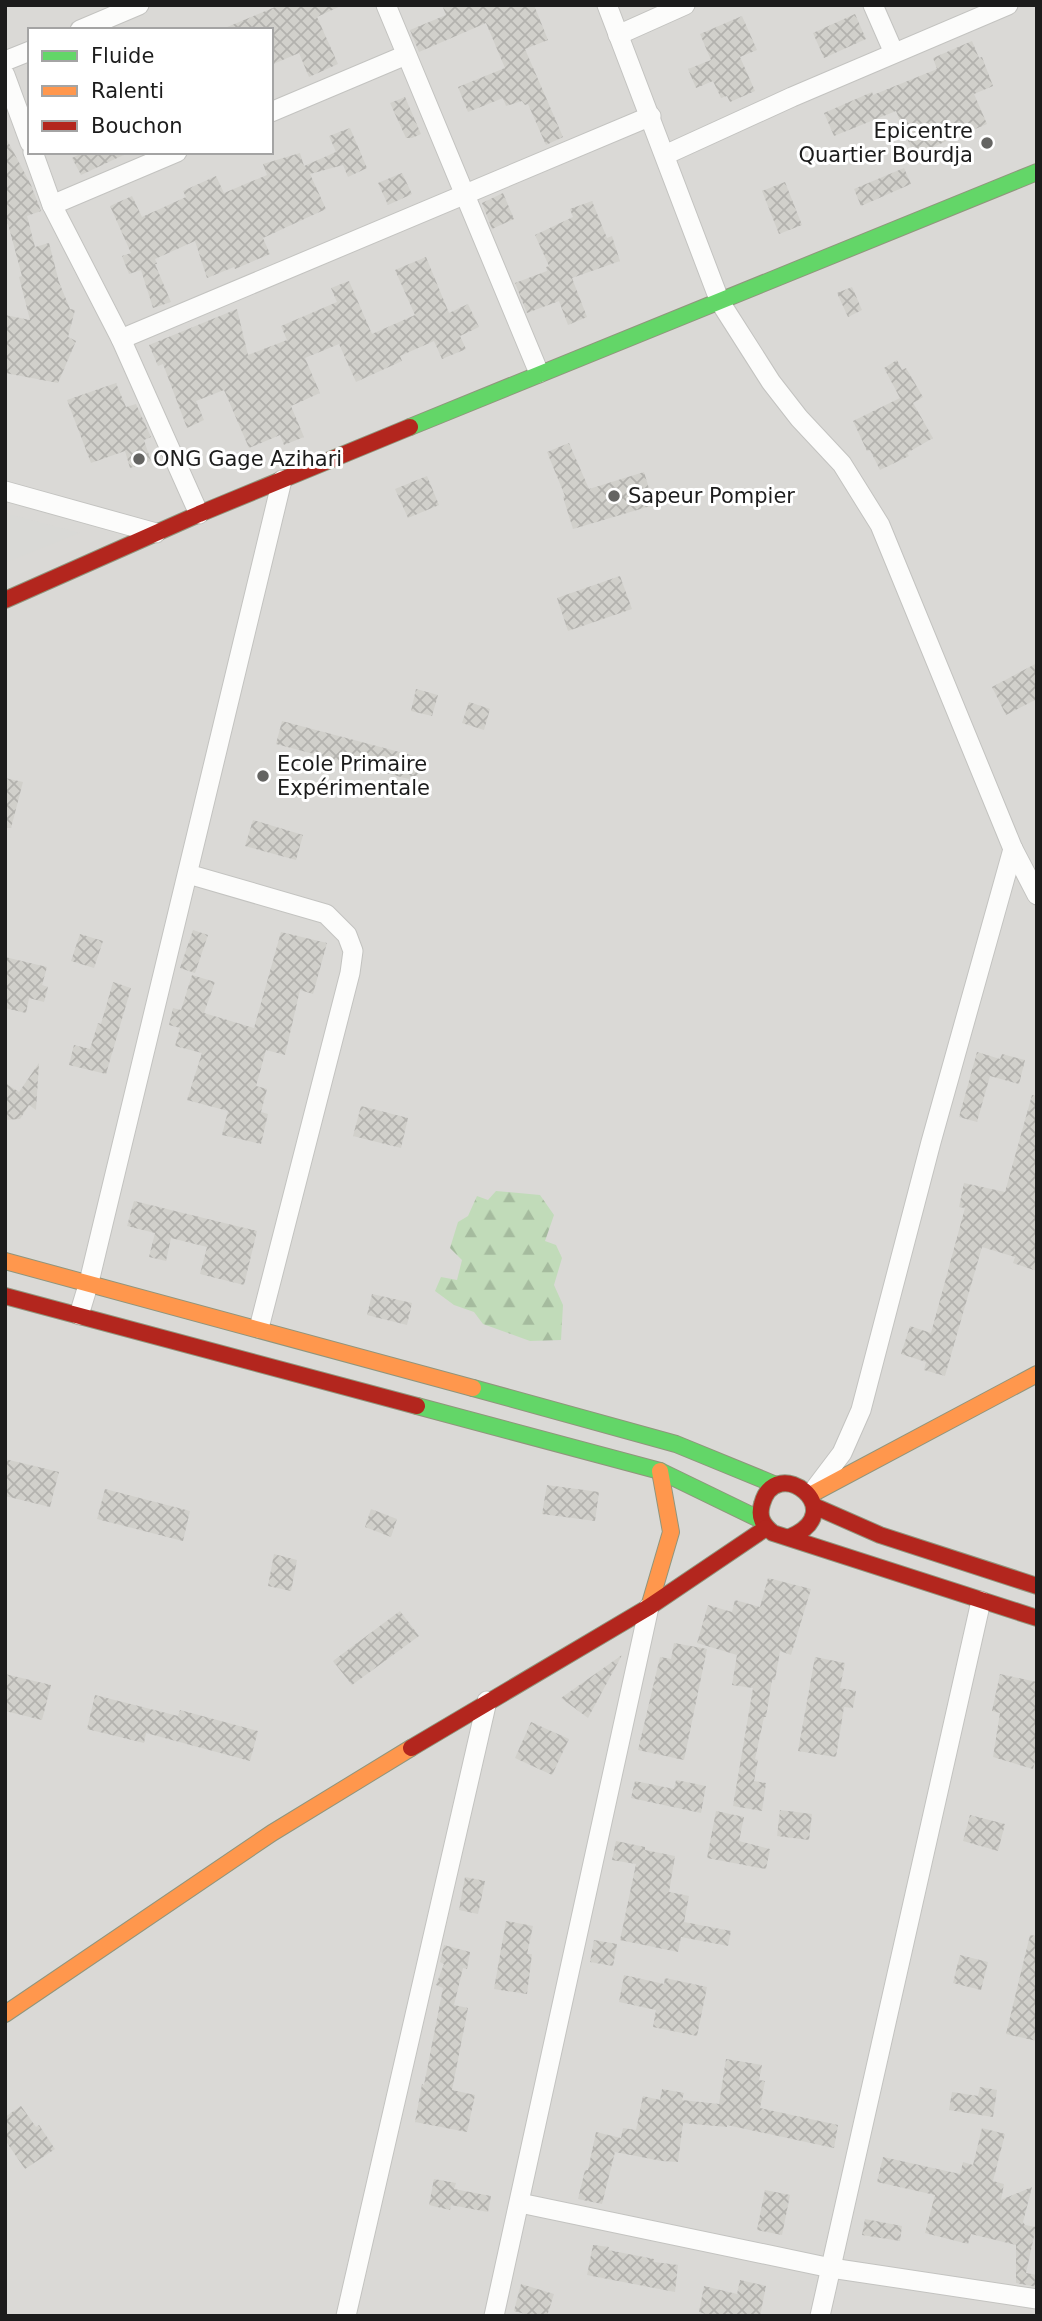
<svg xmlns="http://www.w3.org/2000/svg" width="1042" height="2321" viewBox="0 0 1042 2321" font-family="'DejaVu Sans',sans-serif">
  <defs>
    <pattern id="forest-firs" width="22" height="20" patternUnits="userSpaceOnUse" patternTransform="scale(1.75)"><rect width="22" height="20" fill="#c1dbb9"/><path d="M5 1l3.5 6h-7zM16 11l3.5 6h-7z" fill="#a5bb9e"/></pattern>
    <pattern id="building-cross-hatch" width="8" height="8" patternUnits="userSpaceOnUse" patternTransform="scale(1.75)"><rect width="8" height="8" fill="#d1d0cb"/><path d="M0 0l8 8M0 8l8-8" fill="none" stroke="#b3b2ae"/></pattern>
  </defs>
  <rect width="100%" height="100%" fill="#ebeae4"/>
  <!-- residential -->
  <path fill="#dad9d6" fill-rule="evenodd" d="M5 5H1037V2316H5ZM30 30H271V152H30Z"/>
  <!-- forest -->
  <polygon fill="url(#forest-firs)" points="496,1191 540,1195 554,1215 545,1241 556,1245 562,1258 554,1285 563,1305 561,1340 530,1341 483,1324 474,1312 454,1305 435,1291 441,1277 457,1280 462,1260 450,1248 458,1222 468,1216 477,1196 488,1200"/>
  <!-- parking -->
  <polygon fill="#d9d9d6" points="5,513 80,533 5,563"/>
  <!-- building -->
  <g fill="url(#building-cross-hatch)">
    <polygon points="280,5 343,5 317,17 338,64 309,77 299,53 271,65 271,30 220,30"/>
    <polygon points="442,5 534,5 548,40 525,49 563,137 546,145 528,104 525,105 522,101 506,106 503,98 468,112 458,87 505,68 486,23 419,52 410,30 446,15"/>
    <polygon points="855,14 866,39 824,58 813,33"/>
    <polygon points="742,16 757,50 740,57 755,91 730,102 727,96 721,98 713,81 696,88 688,69 711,60 700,34"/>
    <polygon points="972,41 979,58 982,57 993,86 974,94 987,124 914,155 896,111 834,136 824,113 872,92 873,95 937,69 933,58"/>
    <polygon points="405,97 421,134 412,138 406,138 390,103"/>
    <polygon points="350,128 367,168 348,177 343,165 310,174 326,209 263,238 270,254 235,269 234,267 207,278 195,241 155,259 157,264 155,264 171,302 153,308 141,270 129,274 122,256 131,253 110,206 132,196 142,217 186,197 183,191 216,176 224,193 267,175 263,164 300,153 304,166 336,152 329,136"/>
    <polygon points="5,136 31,185 41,211 27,216 35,247 49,243 59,282 70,309 75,310 68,337 76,341 58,383 5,373 5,315 30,320 19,277 22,276 8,224 5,225"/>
    <polygon points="84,152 130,152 81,175 72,158"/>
    <polygon points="904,168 911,184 861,206 854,189"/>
    <polygon points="402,173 412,194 388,205 378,183"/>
    <polygon points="785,182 802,225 779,234 762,191"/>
    <polygon points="503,193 514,219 492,229 482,203"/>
    <polygon points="592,201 607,238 612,236 620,261 572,278 587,317 568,325 559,301 527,313 515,283 547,271 546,267 549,266 535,235 573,217 570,209"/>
    <polygon points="426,257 449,313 468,304 479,327 460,336 466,349 442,359 434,341 400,356 402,361 356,382 339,344 305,358 320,393 291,406 304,437 284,445 280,435 249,448 224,390 196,401 204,420 187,428 163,364 158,366 149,345 237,309 248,355 287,340 281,326 337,302 331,288 349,281 372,334 415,315 395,270"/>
    <polygon points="852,287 862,310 848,317 837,293"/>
    <polygon points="897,360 902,370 906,368 923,397 913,403 933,438 907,453 909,456 880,470 870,450 867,451 853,421 900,398 884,368"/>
    <polygon points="116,383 126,407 136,404 151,437 144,440 151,461 130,468 125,451 91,463 67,400"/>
    <polygon points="569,443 589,489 644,472 654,505 573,529 563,497 565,496 547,452"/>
    <polygon points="427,476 439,505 408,518 395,489"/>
    <polygon points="620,576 632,609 568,631 557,598"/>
    <polygon points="1037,663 1037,699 1006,715 992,687"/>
    <polygon points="416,689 438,695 432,716 411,711"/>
    <polygon points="469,702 490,709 484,730 462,723"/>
    <polygon points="282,721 422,758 416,781 276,744"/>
    <polygon points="5,778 23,782 11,828 5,828"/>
    <polygon points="253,820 303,835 296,860 245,846"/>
    <polygon points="193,930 208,935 195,973 180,968"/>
    <polygon points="281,932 327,943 313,994 300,990 285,1055 266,1050 256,1086 267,1089 261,1112 268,1114 261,1144 222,1135 228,1111 187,1100 202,1053 175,1046 180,1028 169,1025 173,1008 181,1010 192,975 215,982 204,1013 254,1028"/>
    <polygon points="80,934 103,941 94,968 71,961"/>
    <polygon points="5,957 47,967 42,985 48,987 44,1002 29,998 26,1013 5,1008"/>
    <polygon points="113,982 131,988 106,1074 69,1065 74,1045 90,1049 98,1023 101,1024"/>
    <polygon points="977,1052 1000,1059 1002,1054 1025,1060 1019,1084 990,1076 977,1122 959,1117"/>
    <polygon points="39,1063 36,1110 29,1105 20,1119 5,1120 5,1083 19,1092"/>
    <polygon points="1032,1095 1037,1096 1037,1271 1013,1263 1015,1257 982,1247 945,1376 924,1370 926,1362 901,1354 910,1326 931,1333 965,1208 959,1207 964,1183 1005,1192"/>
    <polygon points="361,1106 408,1118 401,1148 353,1136"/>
    <polygon points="134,1201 257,1231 244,1285 200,1274 207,1247 171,1238 166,1261 149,1257 155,1233 127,1226"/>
    <polygon points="372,1294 412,1303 407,1325 367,1315"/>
    <polygon points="5,1459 59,1472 50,1507 5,1496"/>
    <polygon points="547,1485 599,1492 595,1521 542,1514"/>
    <polygon points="105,1489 190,1511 183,1541 97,1519"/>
    <polygon points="371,1509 397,1519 391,1537 365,1527"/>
    <polygon points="274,1554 297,1560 291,1591 268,1586"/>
    <polygon points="768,1578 811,1589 791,1655 780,1651 775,1680 772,1680 766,1717 764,1717 755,1759 758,1760 754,1781 766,1783 762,1811 733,1806 753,1688 732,1685 737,1655 697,1643 708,1605 732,1612 735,1600 760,1607"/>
    <polygon points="400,1611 419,1636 352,1685 333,1661"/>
    <polygon points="674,1643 707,1649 684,1760 638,1750 660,1657 671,1659"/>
    <polygon points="622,1655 588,1718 561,1698"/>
    <polygon points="815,1657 845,1663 840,1688 856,1691 853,1708 844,1707 836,1757 798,1751"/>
    <polygon points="5,1674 51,1685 42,1720 5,1711"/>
    <polygon points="1000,1674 1037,1682 1037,1753 1033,1769 993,1757 1000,1713 992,1711"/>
    <polygon points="95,1695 178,1716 180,1710 258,1731 250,1761 146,1733 144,1743 87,1729"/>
    <polygon points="531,1722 569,1739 552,1775 515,1758"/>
    <polygon points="676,1780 706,1786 701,1813 631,1798 635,1781 674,1789"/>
    <polygon points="780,1810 812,1814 809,1840 777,1836"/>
    <polygon points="716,1811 744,1817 739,1841 770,1849 766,1869 707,1858"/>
    <polygon points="970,1815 1005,1824 998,1851 963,1841"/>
    <polygon points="616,1841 645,1847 645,1850 675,1856 669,1892 689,1896 684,1922 731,1931 728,1946 681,1937 678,1952 620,1940 636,1864 612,1860"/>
    <polygon points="465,1877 485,1881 478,1914 459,1910"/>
    <polygon points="506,1921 533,1926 527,1954 532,1954 527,1994 494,1989"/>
    <polygon points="1030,1935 1037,1936 1037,2041 1006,2034"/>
    <polygon points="594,1940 617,1944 613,1966 590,1962"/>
    <polygon points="444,1945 470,1952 467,1969 463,1968 454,2005 468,2008 452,2090 475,2095 467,2132 415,2122 422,2084 424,2085 443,1988 436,1985 444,1964 440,1962"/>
    <polygon points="960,1955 988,1962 981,1990 953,1983"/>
    <polygon points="624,1975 664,1984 665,1978 707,1987 697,2036 653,2027 656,2010 619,2002"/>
    <polygon points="726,2059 762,2065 759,2080 765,2081 760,2108 838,2125 834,2148 727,2125 727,2127 683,2123 678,2162 662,2161 615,2152 602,2204 578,2199 585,2170 588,2170 596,2132 621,2138 623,2128 636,2130 643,2096 660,2100 662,2089 684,2093 682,2100 719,2104"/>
    <polygon points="980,2087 997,2090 993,2117 949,2110 952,2092 978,2096"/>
    <polygon points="21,2106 36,2127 39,2125 55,2149 25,2169 5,2140 5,2117"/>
    <polygon points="982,2128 1005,2134 993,2181 1004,2184 1001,2200 1032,2187 1023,2222 1025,2225 1036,2227 1026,2273 1037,2275 1037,2287 1016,2283 1016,2245 971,2234 968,2244 925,2233 935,2195 877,2182 883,2157 960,2174 963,2162 973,2165"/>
    <polygon points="434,2179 456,2183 454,2189 491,2196 488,2212 451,2205 450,2210 429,2205"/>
    <polygon points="765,2190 790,2195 782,2235 757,2230"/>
    <polygon points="865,2219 902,2226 900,2241 862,2235"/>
    <polygon points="593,2245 609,2247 608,2250 654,2259 654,2262 678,2265 675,2292 587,2275"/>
    <polygon points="740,2280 766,2286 760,2316 712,2316 699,2312 704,2286 737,2294"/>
    <polygon points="521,2284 554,2294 547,2316 533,2316 514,2311"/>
  </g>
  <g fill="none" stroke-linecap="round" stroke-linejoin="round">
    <!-- street casing -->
    <g stroke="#c3c3c0" stroke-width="21">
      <g id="street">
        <polyline points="386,5 539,373"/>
        <polyline points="607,5 720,302 771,382 799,418 842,464 880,525 1013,849 1037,895"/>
        <polyline points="873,5 894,53"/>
        <polyline points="80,30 139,5"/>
        <polyline points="618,35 685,5"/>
        <polyline points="5,61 30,51"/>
        <polyline points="5,75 30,143"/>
        <polyline points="271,112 406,55"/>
        <polyline points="33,152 52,205 121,339 199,514"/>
        <polyline points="665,155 792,97 1008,5"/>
        <polyline points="52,205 177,152"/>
        <polyline points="121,339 651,116"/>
        <polyline points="5,491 156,533"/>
        <polyline points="188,874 326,914 347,935 353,951 350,973 259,1328"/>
        <polyline points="79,1315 89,1282 282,480"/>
        <polyline points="814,1490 842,1453 861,1410 931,1142 1013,849"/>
        <polyline points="520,2203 831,2268 1037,2299"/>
        <polyline points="346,2316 487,1701"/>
        <polyline points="494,2316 649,1607"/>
        <polyline points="820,2316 981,1601"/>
      </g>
    </g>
    <!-- fast casing -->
    <g stroke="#90957c" stroke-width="18">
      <g id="fast">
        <polyline points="410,427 1037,172"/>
        <polyline points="473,1388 676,1444 776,1485"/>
        <polyline points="417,1406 660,1471 761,1520"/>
      </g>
    </g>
    <!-- slow casing -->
    <g stroke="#90957c" stroke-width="18">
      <g id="slow">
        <polyline points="5,1261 473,1388"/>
        <polyline points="810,1495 1037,1374"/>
        <polyline points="649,1607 671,1532 660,1471"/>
        <polyline points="5,2014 272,1833 411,1748"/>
      </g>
    </g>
    <!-- jam casing -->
    <g stroke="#90957c" stroke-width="18">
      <g id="jam">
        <polyline points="5,600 199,514 410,427"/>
        <polyline points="5,1296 417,1406"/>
        <polyline points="814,1506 880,1535 1037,1586"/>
        <path d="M790 1537C852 1511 776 1452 762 1504 758 1517 763 1525 773 1533L1037 1618"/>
        <polyline points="411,1748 649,1607 766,1528"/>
      </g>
    </g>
    <!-- street -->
    <use href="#street" stroke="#fcfcfb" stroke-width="19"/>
    <!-- fast -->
    <use href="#fast" stroke="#63d668" stroke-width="16"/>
    <!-- slow -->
    <use href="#slow" stroke="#ff974d" stroke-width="16"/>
    <!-- jam -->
    <use href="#jam" stroke="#b3261e" stroke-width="16"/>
  </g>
  <!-- markers -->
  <g fill="#646462" stroke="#fff" stroke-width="2.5">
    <circle cx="987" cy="143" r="7"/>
    <circle cx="139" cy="459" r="7"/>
    <circle cx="614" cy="496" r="7"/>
    <circle cx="263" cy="776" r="7"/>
  </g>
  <g text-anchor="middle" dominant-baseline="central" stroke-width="6" stroke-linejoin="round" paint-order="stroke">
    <!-- poi labels -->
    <g font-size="21" fill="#1c1c1c" stroke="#fff" text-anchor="start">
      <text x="973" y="131" text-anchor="end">Epicentre<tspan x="973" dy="24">Quartier Bourdja</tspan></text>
      <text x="153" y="459">ONG Gage Azihari</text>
      <text x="628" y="496">Sapeur Pompier</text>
      <text x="277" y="764">Ecole Primaire<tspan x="277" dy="24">Expérimentale</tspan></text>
    </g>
  </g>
  <!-- border -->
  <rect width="1042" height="2321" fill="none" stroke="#1c1c1c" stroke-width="14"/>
  <!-- legend -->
  <rect x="28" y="28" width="245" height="126" fill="#ffffff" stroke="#a4a4a4" stroke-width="2"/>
  <rect x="42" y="51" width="35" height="10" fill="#63d668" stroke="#a4a4a4" stroke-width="2"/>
  <text x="91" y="63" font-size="21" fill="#1c1c1c">Fluide</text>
  <rect x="42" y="86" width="35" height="10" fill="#ff974d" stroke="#a4a4a4" stroke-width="2"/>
  <text x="91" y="98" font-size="21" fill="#1c1c1c">Ralenti</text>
  <rect x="42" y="121" width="35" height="10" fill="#b3261e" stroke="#a4a4a4" stroke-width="2"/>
  <text x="91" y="133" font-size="21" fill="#1c1c1c">Bouchon</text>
</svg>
